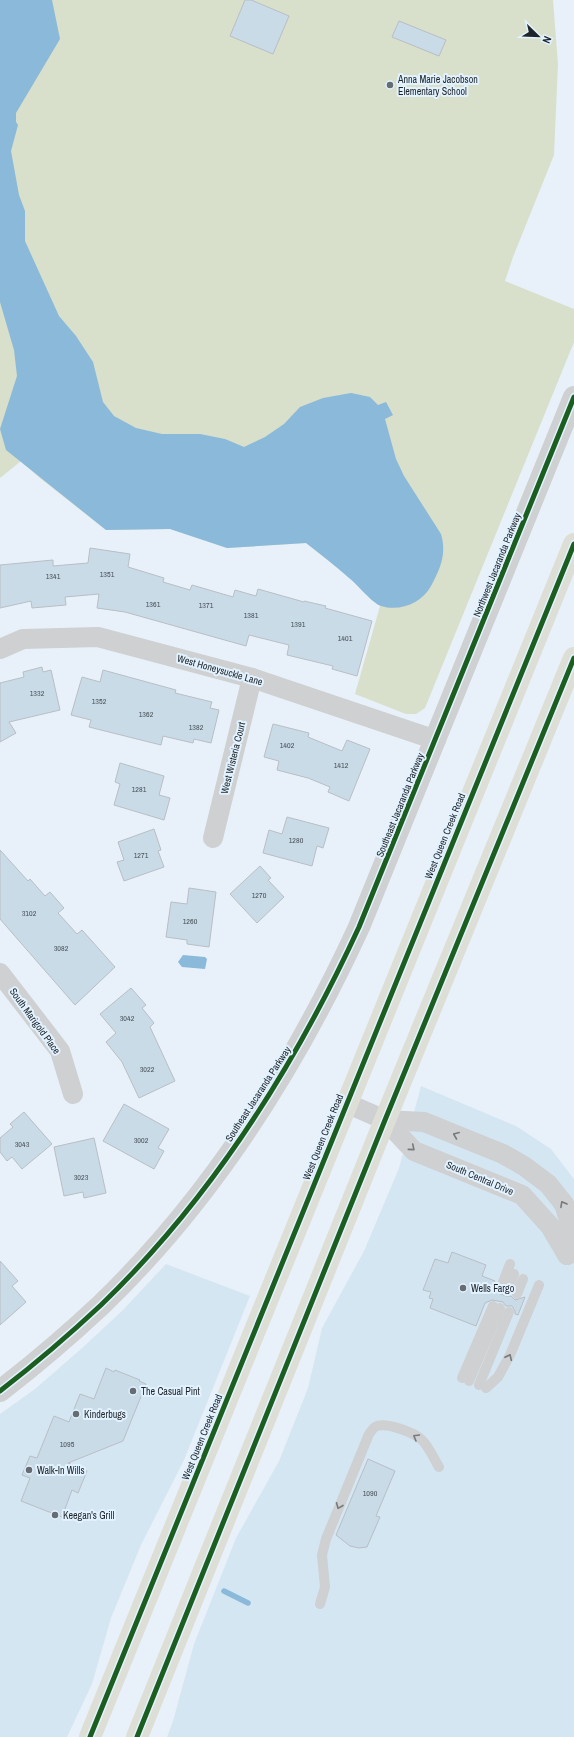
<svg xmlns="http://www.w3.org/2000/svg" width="574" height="1737" viewBox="0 0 574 1737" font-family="'Archivo Narrow',sans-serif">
  <rect width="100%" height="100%" fill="#e8f1f9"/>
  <!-- built -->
  <g fill="#d5e6f3">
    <polygon points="421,1086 516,1126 551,1149 574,1179 574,1737 167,1737 173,1721 194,1644 236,1538 279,1461 308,1388 322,1328 364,1251 399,1168"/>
    <polygon points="166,1264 250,1296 184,1460 141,1545 111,1618 92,1684 67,1737 0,1737 0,1414 35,1389 81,1349 123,1310"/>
  </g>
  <!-- green -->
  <polygon fill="#d8dfca" points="0,0 553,0 558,64 554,155 513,257 505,281 574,309 574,342 425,708 416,714 406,714 355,694 380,606 349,577 306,543 227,548 170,529 106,530 41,479 21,461 0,478"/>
  <!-- water -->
  <g fill="#8ab9da">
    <path d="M0 0H52L60 39 16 113V122L18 125 11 151 19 195 25 211V241L59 316 76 336 93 362 103 402 114 416 136 428 162 434H200L225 439 244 447 265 437 284 424 300 407 323 398 351 393 370 397 378 405 386 402 393 415 385 419 396 459 404 476 441 534C447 554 440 569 431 586 422 603 400 612 381 606 372 603 357 584 349 578 336 566 321 555 306 543L227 548 170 529 106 530 6 450 0 429 17 376 14 350 0 302Z"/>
    <polygon points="183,955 205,957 207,959 205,969 182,967 178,962"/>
  </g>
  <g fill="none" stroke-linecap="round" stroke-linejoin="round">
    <!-- stream -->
    <polyline stroke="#8ab9da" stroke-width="5.5" points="224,1591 248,1603"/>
  </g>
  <!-- building -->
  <g fill="#cadbe8" stroke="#b8bec5">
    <polygon points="245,0 251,0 289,16 273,54 230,36"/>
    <polygon points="399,21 446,40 439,56 392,37"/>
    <polygon points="90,548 130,554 128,567 164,578 163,582 190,590 192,585 233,597 235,590 256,596 258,589 304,602 304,601 326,606 325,608 372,621 357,676 332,669 333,666 287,655 289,645 249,635 246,646 125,612 97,608 99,594 65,597 66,605 32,608 31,601 0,608 0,565 53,560 53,566 88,563"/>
    <polygon points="42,667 43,672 51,670 60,710 9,722 16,733 0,742 0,683 24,677 23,672"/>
    <polygon points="103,670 176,690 175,693 212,702 210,708 219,710 211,743 194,739 193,743 163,736 161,745 89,727 91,720 71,715 82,677 100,682"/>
    <polygon points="273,724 309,733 308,737 342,751 347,740 370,749 349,801 328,792 330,787 308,778 277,770 279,761 264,757"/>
    <polygon points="120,763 164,776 159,795 170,798 164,820 114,805 120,784 115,782"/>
    <polygon points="287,817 329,828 323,848 317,846 312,866 263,853 269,830 282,834"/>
    <polygon points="154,829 161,850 158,851 164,867 124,881 117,862 124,860 118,842"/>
    <polygon points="0,850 28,881 30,879 45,896 50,892 64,908 58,913 77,934 82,930 115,967 75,1005 0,919"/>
    <polygon points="260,866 271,878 268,880 284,897 257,923 230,894"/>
    <polygon points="189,888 216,892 209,947 187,944 187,940 166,937 171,902 187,904"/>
    <polygon points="131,988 146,1005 142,1008 154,1023 150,1027 175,1081 139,1098 122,1062 106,1042 116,1033 100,1014"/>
    <polygon points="124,1104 169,1129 158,1148 164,1151 154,1169 103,1141"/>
    <polygon points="24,1112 52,1144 22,1169 12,1157 7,1161 0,1152 0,1138 13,1127 10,1124"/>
    <polygon points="94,1138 106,1193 84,1198 83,1192 64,1196 54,1147"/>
    <polygon points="452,1252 486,1265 482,1276 495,1281 493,1285 498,1293 506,1296 511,1296 515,1300 525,1297 518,1315 515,1314 515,1311 512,1306 506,1306 503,1302 492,1300 485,1303 476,1326 430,1308 433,1299 429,1298 431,1292 423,1290 435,1259 448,1263"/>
    <polygon points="0,1261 18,1281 12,1286 26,1302 0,1325"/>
    <polygon points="106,1368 114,1372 115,1370 140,1380 139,1381 146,1384 123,1441 68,1463 87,1471 78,1493 72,1490 62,1517 21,1501 30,1478 22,1475 30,1456 37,1458 54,1416 69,1422 80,1394 94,1399"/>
    <polygon points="368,1459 395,1471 376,1516 380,1517 367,1547 359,1548 350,1546 336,1535"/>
  </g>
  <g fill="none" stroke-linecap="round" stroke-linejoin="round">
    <!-- service -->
    <g stroke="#ced0d1" stroke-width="10">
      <polyline points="501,1287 510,1264"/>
      <polyline points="508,1290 514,1274"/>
      <polyline points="517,1294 523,1279"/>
      <polyline points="462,1378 493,1306"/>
      <polyline points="469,1381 500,1308"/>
      <polyline points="479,1385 509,1312"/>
      <polyline points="486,1388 498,1377 510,1355 539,1285"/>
      <path d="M320 1604 325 1587 322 1555 326 1539 369 1434C371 1432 373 1428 375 1427 385 1421 415 1433 422 1440 429 1447 434 1459 439 1467"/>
    </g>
    <!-- minor -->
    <g stroke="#ced0d1" stroke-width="20">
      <polyline points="0,649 23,639 98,637 252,678 436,740"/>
      <polyline points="213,838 252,678"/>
      <polyline points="0,973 60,1051 73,1094"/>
      <polyline points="346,1103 385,1120 424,1122 503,1154 524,1166 548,1184 564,1204 573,1233 567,1255"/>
      <polyline points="385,1120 414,1151 522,1195 550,1226 567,1255"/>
    </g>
    <!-- tertiary -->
    <path stroke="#ced0d1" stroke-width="22" d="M0 1391C35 1364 69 1335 101 1305 212 1198 295 1066 359 927L574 397"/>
    <!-- primary -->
    <g stroke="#dddfd7" stroke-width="22">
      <polyline points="90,1737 574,544"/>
      <polyline points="137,1737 385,1120 574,658"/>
    </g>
    <!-- cycleway casing -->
    <g stroke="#e2f2ff" stroke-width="8">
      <g id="cycleway">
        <path d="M0 1391C35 1364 69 1335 101 1305 212 1198 295 1066 359 927L574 397"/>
        <polyline points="90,1737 574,544"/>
        <polyline points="137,1737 385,1120 574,658"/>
      </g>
    </g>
    <!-- cycleway -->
    <use href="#cycleway" stroke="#1b5e20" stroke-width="5"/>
  </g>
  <!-- one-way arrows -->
  <defs><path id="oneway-chevron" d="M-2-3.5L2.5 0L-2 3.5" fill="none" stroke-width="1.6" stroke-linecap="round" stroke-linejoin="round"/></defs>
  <g stroke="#767a7d">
    <use href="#oneway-chevron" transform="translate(456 1135) rotate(-158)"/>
    <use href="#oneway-chevron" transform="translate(412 1148) rotate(40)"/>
    <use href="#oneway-chevron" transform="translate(563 1204) rotate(-119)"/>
    <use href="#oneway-chevron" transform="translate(509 1357) rotate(-65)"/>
    <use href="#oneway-chevron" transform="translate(416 1437) rotate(-150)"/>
    <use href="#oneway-chevron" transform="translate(339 1506) rotate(112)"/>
  </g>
  <!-- markers -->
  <g fill="#656c72" stroke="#e2f2ff" stroke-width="1.5">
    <circle cx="390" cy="85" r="4"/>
    <circle cx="463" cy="1288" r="4"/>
    <circle cx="133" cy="1391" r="4"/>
    <circle cx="76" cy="1414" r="4"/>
    <circle cx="29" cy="1470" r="4"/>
    <circle cx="55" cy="1515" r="4"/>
  </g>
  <g text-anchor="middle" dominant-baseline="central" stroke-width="4" stroke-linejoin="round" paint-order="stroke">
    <!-- number labels -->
    <g font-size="8" fill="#495259">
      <text x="107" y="574">1351</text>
      <text x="53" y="576">1341</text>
      <text x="153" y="604">1361</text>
      <text x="206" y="605">1371</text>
      <text x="251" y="615">1381</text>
      <text x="298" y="624">1391</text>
      <text x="345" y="638">1401</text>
      <text x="37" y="693">1332</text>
      <text x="99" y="701">1352</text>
      <text x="146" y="714">1362</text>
      <text x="196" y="727">1382</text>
      <text x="287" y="745">1402</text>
      <text x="341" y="765">1412</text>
      <text x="139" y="789">1281</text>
      <text x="296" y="840">1280</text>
      <text x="141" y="855">1271</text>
      <text x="259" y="895">1270</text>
      <text x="29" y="913">3102</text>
      <text x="190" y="921">1260</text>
      <text x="61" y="948">3082</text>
      <text x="127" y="1018">3042</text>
      <text x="147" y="1069">3022</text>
      <text x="141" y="1140">3002</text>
      <text x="22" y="1144">3043</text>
      <text x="81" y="1177">3023</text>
      <text x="67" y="1444">1095</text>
      <text x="370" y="1493">1090</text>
    </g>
    <!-- poi labels -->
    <g font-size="10" fill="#1e2429" stroke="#e2f2ff" text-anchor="start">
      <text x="398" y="79">Anna Marie Jacobson<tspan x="398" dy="12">Elementary School</tspan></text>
      <text x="471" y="1288">Wells Fargo</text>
      <text x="141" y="1391">The Casual Pint</text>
      <text x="84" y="1414">Kinderbugs</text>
      <text x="37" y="1470">Walk-In Wills</text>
      <text x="63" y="1515">Keegan's Grill</text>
    </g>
    <!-- street labels -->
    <g font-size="10" fill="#1e2429" stroke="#e2f2ff">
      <text transform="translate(497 565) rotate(-68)">Northwest Jacaranda Parkway</text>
      <text transform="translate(220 670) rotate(16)">West Honeysuckle Lane</text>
      <text transform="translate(233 758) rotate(-76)">West Wisteria Court</text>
      <text transform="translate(400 805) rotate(-68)">Southeast Jacaranda Parkway</text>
      <text transform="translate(445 836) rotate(-68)">West Queen Creek Road</text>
      <text transform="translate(35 1021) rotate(54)">South Marigold Place</text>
      <text transform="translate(258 1094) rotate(-57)">Southeast Jacaranda Parkway</text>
      <text transform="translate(323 1137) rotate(-68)">West Queen Creek Road</text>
      <text transform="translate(480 1178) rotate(23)">South Central Drive</text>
      <text transform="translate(202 1437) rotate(-68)">West Queen Creek Road</text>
    </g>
  </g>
  <!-- north arrow -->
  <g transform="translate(538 36) rotate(113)" stroke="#e2f2ff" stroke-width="3" paint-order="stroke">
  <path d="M0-3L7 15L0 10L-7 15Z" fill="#1e2429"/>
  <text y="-6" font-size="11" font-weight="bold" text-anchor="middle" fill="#1e2429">N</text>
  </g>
</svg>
